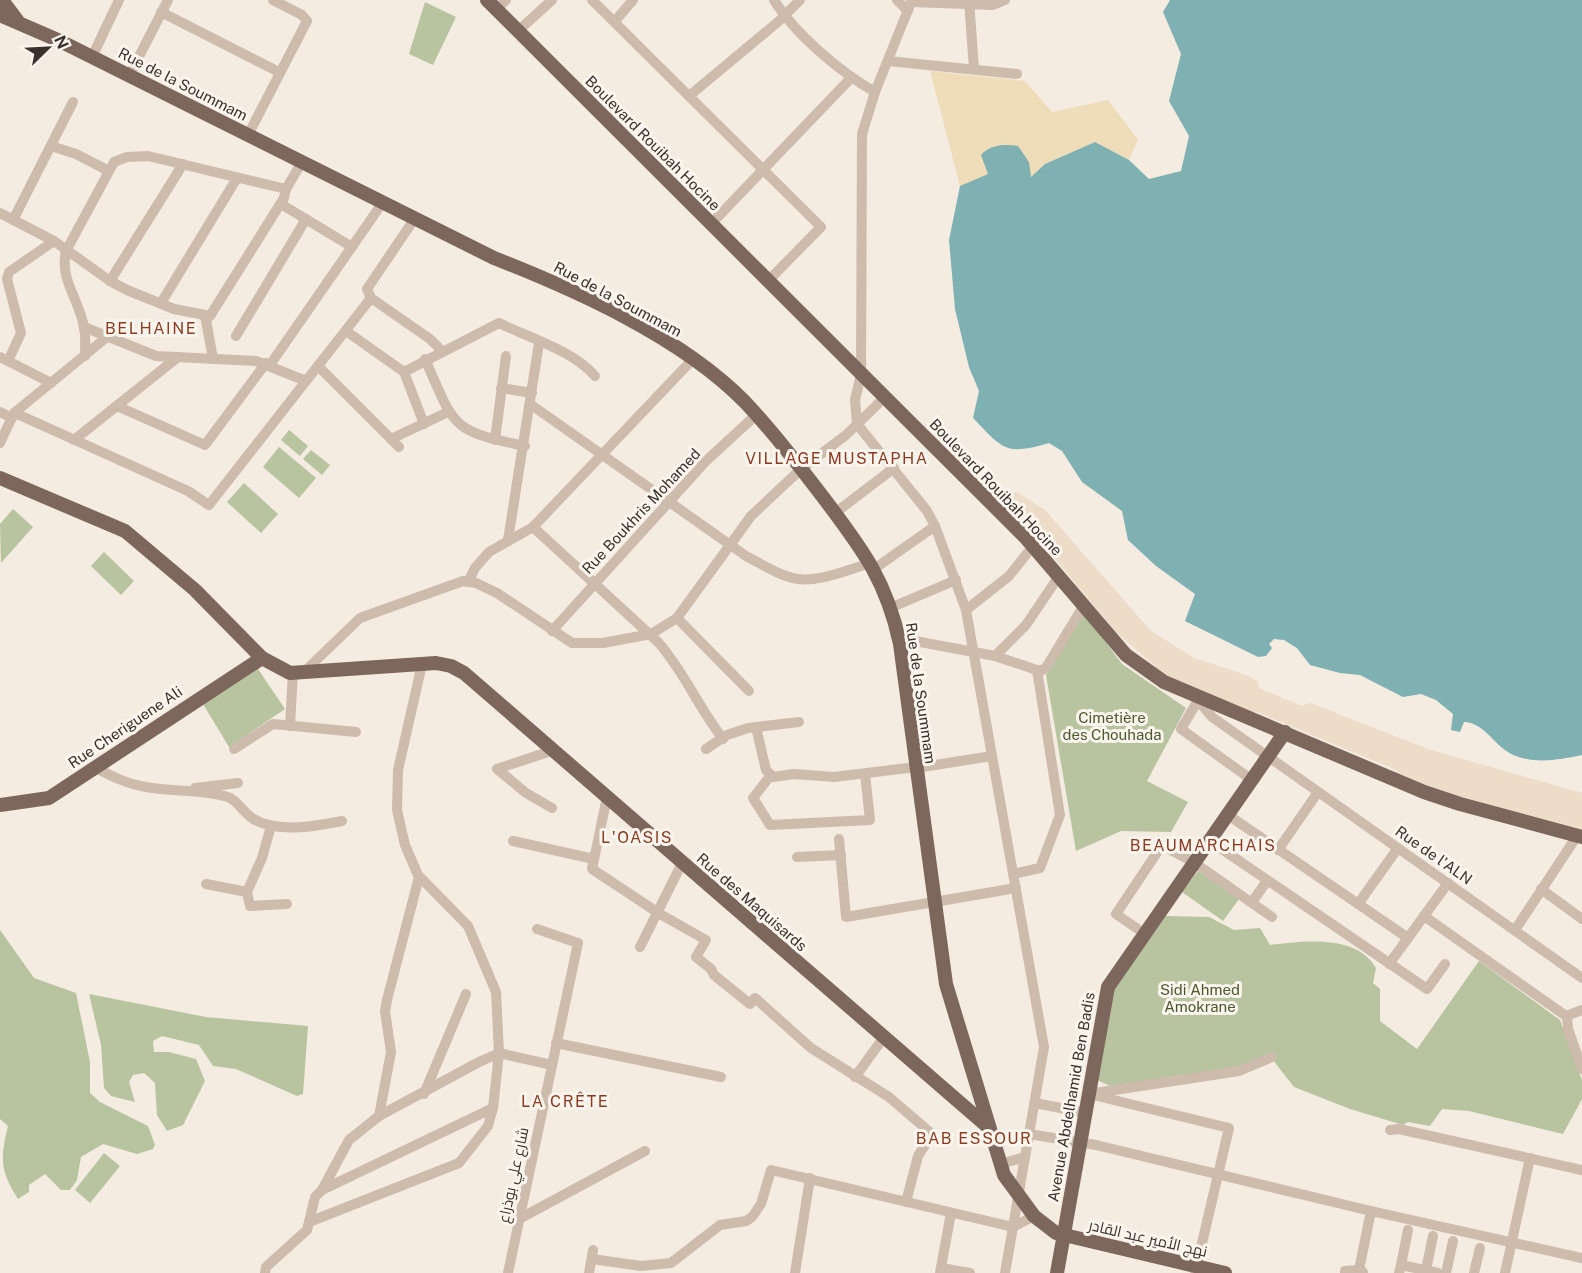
<svg xmlns="http://www.w3.org/2000/svg" width="1582" height="1273" viewBox="0 0 1582 1273" font-family="'Public Sans',Cairo,sans-serif">
  <rect width="100%" height="100%" fill="#f4ebe1"/>
  <!-- green -->
  <g fill="#b8c4a0">
    <polygon points="425,2 456,17 433,65 409,54"/>
    <polygon points="289,430 308,446 300,456 281,440"/>
    <polygon points="279,447 316,478 299,498 263,467"/>
    <polygon points="311,450 330,465 322,475 303,459"/>
    <polygon points="244,483 278,514 261,533 227,502"/>
    <polygon points="13,509 33,527 1,563 0,524"/>
    <polygon points="104,552 134,581 121,595 91,566"/>
    <polygon points="1084,613 1122,664 1186,708 1147,781 1188,802 1171,832 1121,831 1076,851 1046,675"/>
    <polygon points="258,669 285,709 229,747 203,704"/>
    <polygon points="1198,871 1239,899 1223,921 1182,892"/>
    <path d="M1166 916 1209 917 1234 930 1260 928 1270 945C1303 941 1357 934 1376 968L1373 983 1380 989V1021L1417 1049 1479 961 1560 1020 1582 1080V1099L1563 1134 1469 1111 1442 1109 1430 1126 1408 1122 1403 1125 1350 1109 1294 1087 1269 1055 1239 1067 1110 1086 1097 1080 1112 991Z"/>
    <path d="M0 930 34 978 76 993 90 1062V1093L100 1102 148 1126 155 1145 153 1149 137 1154 103 1144 81 1157 77 1180 70 1190H61L45 1174 29 1185V1192L18 1199C0 1171 0 1158 8 1126L0 1119Z"/>
    <polygon points="89,994 206,1017 308,1026 303,1094 297,1096 236,1069 213,1066 199,1045 162,1036 153,1041 154,1052 169,1052 196,1059 205,1081 183,1125 167,1131 157,1115 155,1083 144,1073 133,1075 129,1082 135,1102 111,1096 104,1088 101,1045"/>
    <polygon points="104,1153 120,1166 90,1203 75,1190"/>
  </g>
  <!-- sand -->
  <polygon fill="#efdcb8" points="930,71 1025,81 1052,112 1108,100 1138,140 1129,160 1095,142 1045,164 1036,175 1030,177 984,164 989,174 960,186"/>
  <!-- plaza -->
  <polygon fill="#ecdcc8" points="938,430 998,489 1018,493 1045,510 1151,631 1194,658 1246,675 1257,681 1259,688 1302,706 1310,703 1431,750 1582,793 1582,832 1482,805 1397,776 1396,770 1257,712 1250,712 1174,681 1156,670 1156,667 1117,633 1113,634 1110,630 1112,627 1040,541 1036,542 932,437"/>
  <!-- water -->
  <path fill="#7fb0b2" d="M1170 0H1582V755C1558 760 1527 766 1505 750 1491 740 1483 723 1464 722L1460 732 1451 730 1453 714 1436 700 1421 694 1403 697 1360 675 1340 673 1310 665 1297 648 1284 640 1274 639 1269 644 1272 648 1266 656 1258 657 1185 621 1195 594 1156 566 1128 540 1122 511 1082 482 1062 451 1049 443C1005 456 1003 449 973 418L979 391 969 367 955 309 949 240 960 186 988 174 981 155C991 144 1005 144 1018 146L1029 162 1031 177 1045 164 1095 142 1129 160 1149 179 1181 171 1189 136 1169 101 1181 54 1163 12Z"/>
  <g fill="none" stroke-linecap="round" stroke-linejoin="round">
    <!-- minor -->
    <g stroke="#cdbbac" stroke-width="10">
      <polyline points="592,0 821,227 768,281"/>
      <path d="M774 0C795 34 840 72 875 92"/>
      <polyline points="897,0 908,11"/>
      <polyline points="969,0 974,69"/>
      <polyline points="911,2 993,5 1005,0"/>
      <polyline points="496,10 506,0"/>
      <polyline points="161,12 279,72"/>
      <polyline points="615,21 633,0"/>
      <polyline points="518,31 552,0"/>
      <polyline points="92,57 119,0"/>
      <polyline points="888,61 1017,74"/>
      <polyline points="129,76 168,0"/>
      <polyline points="689,96 779,21 800,0"/>
      <polyline points="248,135 307,21 302,15 273,0"/>
      <polyline points="51,146 76,154 107,170"/>
      <polyline points="281,204 352,247"/>
      <polyline points="0,213 54,241 110,281 127,290 174,309 210,316 284,198 286,189 302,162"/>
      <polyline points="415,218 367,289 371,298 430,339 442,351"/>
      <polyline points="13,220 73,102"/>
      <polyline points="711,224 851,78"/>
      <polyline points="110,281 183,164"/>
      <polyline points="161,303 237,178"/>
      <polyline points="205,315 213,359"/>
      <polyline points="84,327 156,356 256,361 306,381"/>
      <polyline points="346,331 404,372 424,424"/>
      <polyline points="236,336 306,219"/>
      <path d="M85 356C85 347 86 337 84 328 80 300 59 280 66 251L114 162 127 157 148 156 286 189"/>
      <polyline points="0,357 51,383"/>
      <path d="M425 359C455 427 450 431 525 446"/>
      <polyline points="8,361 21,333 7,279 9,272 54,241"/>
      <polyline points="270,365 383,202"/>
      <polyline points="318,366 399,447"/>
      <path d="M404 372 499 323C530 338 572 350 595 376"/>
      <polyline points="501,388 532,393"/>
      <path d="M530 404 746 556C762 564 779 576 798 579 820 582 850 569 871 563"/>
      <polyline points="117,406 205,445 266,363"/>
      <polyline points="0,412 12,418"/>
      <polyline points="15,413 188,491 209,505 371,298"/>
      <polyline points="857,424 927,511 935,526 966,610 1044,1047 1005,1273"/>
      <polyline points="857,424 855,400 861,375 862,134 875,92 912,0"/>
      <polyline points="391,439 448,412"/>
      <polyline points="74,440 178,357"/>
      <polyline points="495,440 506,356"/>
      <polyline points="0,443 14,413 107,337"/>
      <polyline points="835,513 894,468"/>
      <path d="M533 527 658 642C683 670 699 708 723 739"/>
      <polyline points="508,540 539,343"/>
      <polyline points="874,569 935,526"/>
      <polyline points="468,582 475,568 489,552 533,527 693,359"/>
      <polyline points="890,608 956,580"/>
      <polyline points="966,610 1009,576 1033,546"/>
      <polyline points="677,618 749,691"/>
      <polyline points="552,631 706,461 756,415"/>
      <polyline points="899,638 995,656 1037,670"/>
      <polyline points="995,656 1026,625 1059,576"/>
      <polyline points="1037,670 1043,670 1047,666 1084,605"/>
      <polyline points="305,671 360,618 463,581 476,583 497,593 572,643 603,643 651,634 677,618 751,516 801,469 846,435 884,398"/>
      <polyline points="1193,694 1212,717 1582,978"/>
      <polyline points="1197,702 1181,729 1252,780"/>
      <polyline points="290,726 293,672"/>
      <polyline points="756,727 766,770 773,777 794,774 834,777 916,767"/>
      <polyline points="234,749 273,724 356,732"/>
      <polyline points="706,749 727,735 748,728 799,722"/>
      <path d="M94 767C111 776 127 784 146 787 173 792 201 789 228 797 237 800 244 813 252 818 276 834 316 826 342 821"/>
      <polyline points="916,768 992,756"/>
      <polyline points="771,775 753,798 770,825 870,820 865,774"/>
      <polyline points="195,788 238,783"/>
      <polyline points="607,797 592,869 660,914 706,940 696,957 711,969 714,975 750,1004 755,998 811,1048 889,1097 932,1134 918,1156 906,1202"/>
      <polyline points="552,808 526,793 497,769 554,750"/>
      <polyline points="1228,815 1408,938"/>
      <polyline points="271,826 262,858 247,892 250,906 287,904"/>
      <polyline points="839,839 846,917 1016,888"/>
      <polyline points="513,841 594,859"/>
      <polyline points="1210,841 1427,989 1445,964"/>
      <polyline points="1278,850 1318,792"/>
      <polyline points="797,857 841,855"/>
      <polyline points="1013,874 1040,868 1060,815 1037,670"/>
      <polyline points="206,884 247,892"/>
      <polyline points="1541,889 1582,919"/>
      <polyline points="1252,902 1267,881"/>
      <polyline points="1358,904 1398,848"/>
      <polyline points="1424,916 1566,1016 1582,1010"/>
      <polyline points="1515,930 1577,836"/>
      <polyline points="1145,934 1116,914 1162,845 1195,863 1272,917"/>
      <polyline points="640,947 682,863"/>
      <polyline points="1389,964 1448,883"/>
      <polyline points="1567,1015 1568,1029 1582,1069"/>
      <polyline points="556,1043 721,1077"/>
      <polyline points="855,1077 884,1037"/>
      <polyline points="1095,1093 1239,1071 1272,1057"/>
      <polyline points="424,1094 466,994"/>
      <polyline points="1089,1094 1229,1128 1195,1273"/>
      <polyline points="1035,1103 1086,1113"/>
      <polyline points="379,1116 391,1052 385,1011 387,1000 419,877"/>
      <polyline points="1390,1130 1399,1129 1582,1170"/>
      <polyline points="1029,1134 1096,1145 1371,1211 1582,1258"/>
      <polyline points="1000,1164 1025,1157"/>
      <polyline points="322,1190 493,1108"/>
      <polyline points="519,1219 645,1151"/>
      <polyline points="309,1222 459,1163 488,1126 493,1108 499,1053 496,992 468,926 418,875 405,845 397,810 398,770 422,664"/>
      <polyline points="592,1259 641,1266 671,1263 720,1225 746,1221 752,1217 761,1204 771,1170 1013,1227 1034,1216"/>
      <polyline points="1401,1265 1408,1230"/>
      <polyline points="941,1268 970,1273"/>
      <polyline points="1359,1270 1371,1211"/>
      <polyline points="1426,1270 1433,1236"/>
      <polyline points="265,1273 266,1267 307,1230 315,1197 322,1190 349,1140 379,1116 479,1062 499,1053 552,1065"/>
      <polyline points="508,1273 578,943 537,929"/>
      <polyline points="589,1273 593,1250"/>
      <polyline points="795,1273 810,1178"/>
      <polyline points="940,1273 951,1213"/>
      <polyline points="1345,1273 1345,1271 1359,1270 1363,1272"/>
      <polyline points="1399,1273 1401,1265 1438,1273"/>
      <polyline points="1446,1273 1453,1241"/>
      <polyline points="1474,1273 1480,1248"/>
      <polyline points="1505,1273 1530,1158"/>
    </g>
    <!-- major -->
    <g stroke="#7d675c" stroke-width="14">
      <polyline points="2,0 17,20"/>
      <polyline points="487,0 1025,537 1126,655 1164,682 1424,792 1460,804 1582,837"/>
      <path d="M0 15 60 41 494 258C578 291 681 337 745 402 774 433 800 467 826 501 863 550 887 582 900 644L946 984 1004 1175 1034 1216 1056 1233 1225 1273"/>
      <polyline points="0,478 125,531 195,590 262,658 290,673 436,663 451,666 464,673 988,1127"/>
      <polyline points="0,805 49,798 262,658"/>
      <polyline points="1057,1273 1108,987 1285,732"/>
    </g>
  </g>
  <g text-anchor="middle" dominant-baseline="central" stroke-width="6" stroke-linejoin="round" paint-order="stroke">
    <!-- street labels -->
    <g font-size="15" fill="#3b302b" stroke="#fbf5ee">
      <text transform="translate(183 84) rotate(27)">Rue de la Soummam</text>
      <text transform="translate(653 143) rotate(45)">Boulevard Rouibah Hocine</text>
      <text transform="translate(618 299) rotate(28)">Rue de la Soummam</text>
      <text transform="translate(996 487) rotate(46)">Boulevard Rouibah Hocine</text>
      <text transform="translate(641 511) rotate(-47)">Rue Boukhris Mohamed</text>
      <text transform="translate(921 693) rotate(82)">Rue de la Soummam</text>
      <text transform="translate(125 727) rotate(-34)">Rue Cheriguene Ali</text>
      <text transform="translate(1434 855) rotate(35)">Rue de l'ALN</text>
      <text transform="translate(752 902) rotate(41)">Rue des Maquisards</text>
      <text transform="translate(1071 1097) rotate(-80)">Avenue Abdelhamid Ben Badis</text>
      <text transform="translate(513 1175) rotate(-78)">شارع علي بوذراع</text>
      <text transform="translate(1148 1238) rotate(13)">نهج الأمير عبد القادر</text>
    </g>
    <!-- park labels -->
    <g font-size="15" fill="#4a5a2e" stroke="#fbf5ee">
      <text x="1112" y="717">Cimetière<tspan x="1112" dy="17">des Chouhada</tspan></text>
      <text x="1200" y="989">Sidi Ahmed<tspan x="1200" dy="17">Amokrane</tspan></text>
    </g>
    <!-- neighbourhood labels -->
    <g font-size="16" letter-spacing="1.5" fill="#8c3b22" stroke="#fbf5ee">
      <text x="151" y="328">BELHAINE</text>
      <text x="837" y="458">VILLAGE MUSTAPHA</text>
      <text x="637" y="837">L'OASIS</text>
      <text x="1203" y="845">BEAUMARCHAIS</text>
      <text x="565" y="1101">LA CRÊTE</text>
      <text x="974" y="1138">BAB ESSOUR</text>
    </g>
  </g>
  <!-- north arrow -->
  <g transform="translate(48 48) rotate(66)" stroke="#fbf5ee" stroke-width="4.5" paint-order="stroke">
  <path d="M0-4.5L10 22L0 15L-10 22Z" fill="#3b302b"/>
  <text y="-9" font-size="16" font-weight="bold" text-anchor="middle" fill="#3b302b">N</text>
  </g>
</svg>
